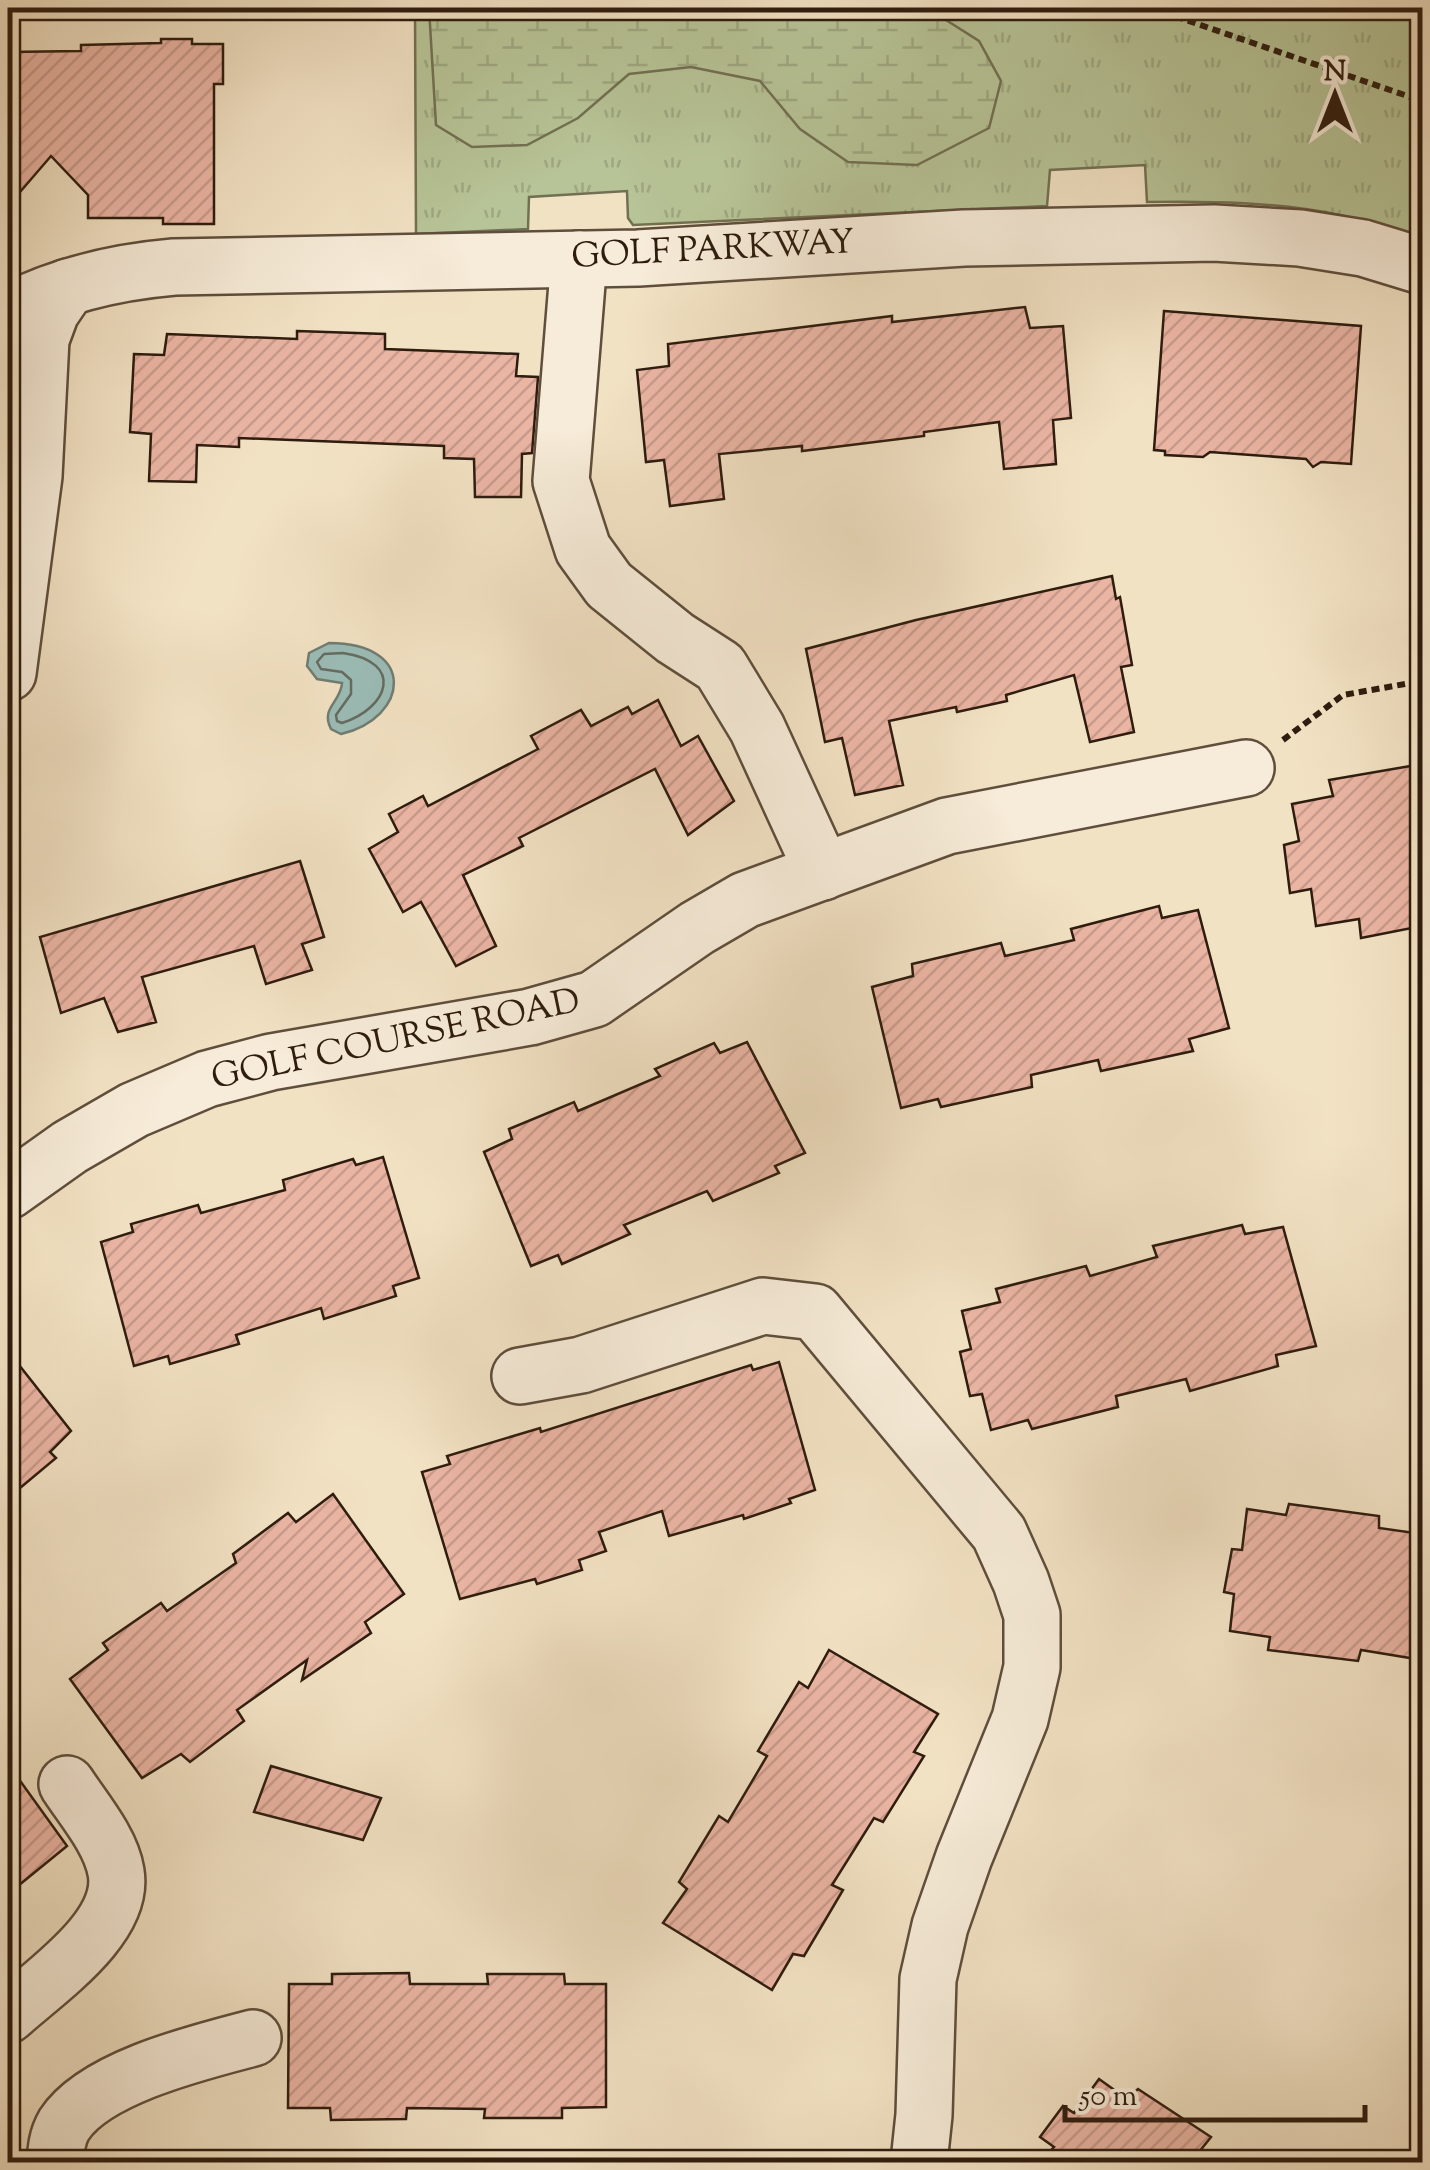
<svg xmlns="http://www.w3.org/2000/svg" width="1430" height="2170" viewBox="0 0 1430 2170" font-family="'Sorts Mill Goudy',serif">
  <defs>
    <pattern id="grass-tufts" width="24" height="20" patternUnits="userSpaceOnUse" patternTransform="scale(2.5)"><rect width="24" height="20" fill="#b7c497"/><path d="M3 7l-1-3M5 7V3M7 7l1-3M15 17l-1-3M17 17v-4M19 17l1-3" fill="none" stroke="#9ea881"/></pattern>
    <pattern id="wetland-marsh" width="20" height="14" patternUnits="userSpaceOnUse" patternTransform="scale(2.5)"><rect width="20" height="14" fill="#b7c497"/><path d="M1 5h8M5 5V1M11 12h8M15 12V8" fill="none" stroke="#9ea881"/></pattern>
    <pattern id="building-hatch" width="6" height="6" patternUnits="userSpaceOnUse" patternTransform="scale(2.5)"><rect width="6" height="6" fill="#ebb5a4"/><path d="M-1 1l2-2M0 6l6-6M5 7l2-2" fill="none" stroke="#ca9b8c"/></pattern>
  </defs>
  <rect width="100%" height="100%" fill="#f2e2c4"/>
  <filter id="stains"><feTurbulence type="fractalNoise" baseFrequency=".002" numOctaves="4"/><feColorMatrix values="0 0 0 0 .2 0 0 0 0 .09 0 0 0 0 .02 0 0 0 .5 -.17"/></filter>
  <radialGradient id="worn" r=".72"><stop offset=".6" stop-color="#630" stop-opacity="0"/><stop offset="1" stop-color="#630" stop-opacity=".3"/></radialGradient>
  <!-- grass -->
  <path fill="url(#grass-tufts)" stroke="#727052" stroke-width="2.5" d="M415 8H1422V237C1395 230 1368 221 1340 215 1278 202 1210 201 1147 202L1145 165 1050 170 1047 206 633 225 628 218 627 191 529 197 528 229 416 234Z"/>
  <!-- wetland -->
  <polygon fill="url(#wetland-marsh)" stroke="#727052" stroke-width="2.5" points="429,8 927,8 979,41 1001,81 989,128 917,165 848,162 800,129 760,81 691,67 629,74 578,118 527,145 472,147 436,125"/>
  <!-- water -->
  <path fill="#9bbdb7" stroke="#6f7d73" stroke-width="2.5" d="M329 643C418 643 409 718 341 734L331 729C320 708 341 702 342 683L317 679 307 666 309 653Z"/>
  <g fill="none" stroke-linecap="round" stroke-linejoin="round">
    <!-- shore -->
    <path stroke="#646c62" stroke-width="2.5" d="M343 653C405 662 389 708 342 723L337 721 336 715 351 694V680L342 672 321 669 317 662 324 654Z"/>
  </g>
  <!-- building -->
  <g fill="url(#building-hatch)" stroke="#2e1c0e" stroke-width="2.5">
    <polygon points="161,39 192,39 192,44 223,44 223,84 214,84 214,224 163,224 163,218 88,218 88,195 51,156 8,206 8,52 81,51 81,45 161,43"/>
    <polygon points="1025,307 1030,328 1063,326 1071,418 1053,420 1056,464 1004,469 999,422 924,432 924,436 802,451 802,446 719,454 724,499 670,506 664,460 646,462 637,370 669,366 668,344 892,316 892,322"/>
    <polygon points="1164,311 1361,326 1351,464 1321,462 1313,467 1306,459 1210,452 1203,457 1165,455 1165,451 1154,450"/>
    <polygon points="297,331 385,334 385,349 518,354 516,376 538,377 532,453 522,454 521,497 475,497 474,459 444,458 444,446 239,438 239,447 197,445 196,482 149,481 151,434 130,432 134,354 164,355 167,334 297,339"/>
    <polygon points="1112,576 1116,599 1120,597 1132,665 1121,667 1134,732 1090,742 1074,675 1006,695 1007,701 957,712 956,707 889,721 903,785 855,795 842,738 825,742 806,649 916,620"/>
    <polygon points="658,700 681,746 698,736 734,801 688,835 655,769 519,838 523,846 463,875 496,946 456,966 421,902 403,912 369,849 398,832 389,814 423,796 428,806 538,749 531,736 581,710 591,726 628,707 632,714"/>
    <polygon points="1422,764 1422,926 1361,938 1359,919 1316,926 1311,889 1290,893 1284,845 1299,841 1292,804 1333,796 1329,780"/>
    <polygon points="300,861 324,937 302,944 312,970 266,984 254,946 142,977 156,1022 118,1032 104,998 61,1013 40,937"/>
    <polygon points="1159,906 1162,918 1198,910 1229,1028 1189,1039 1193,1051 1101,1071 1098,1060 1031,1075 1032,1087 941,1107 938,1099 901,1108 872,987 913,976 912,964 1001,943 1005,956 1074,940 1071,929"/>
    <polygon points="747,1042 805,1153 775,1166 779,1173 713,1201 707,1191 624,1225 630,1234 562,1264 558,1255 531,1266 484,1152 512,1139 509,1129 574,1102 578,1111 660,1076 655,1069 714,1043 720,1053"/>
    <polygon points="383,1157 419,1278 393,1286 396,1296 324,1319 321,1308 236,1335 239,1344 170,1364 168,1356 134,1366 101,1242 133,1232 131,1224 198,1205 201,1213 285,1190 283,1180 353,1159 356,1165"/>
    <polygon points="1242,1225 1245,1234 1283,1227 1316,1346 1276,1355 1278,1366 1190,1391 1186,1379 1116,1396 1118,1407 1032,1429 1028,1420 991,1430 982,1394 970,1396 960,1352 971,1349 962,1311 1000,1302 996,1289 1086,1266 1090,1276 1157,1257 1153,1246"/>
    <polygon points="8,1351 71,1431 50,1452 56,1458 8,1498"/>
    <polygon points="779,1362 815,1490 789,1499 791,1503 744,1519 743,1515 669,1536 662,1511 599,1532 606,1551 579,1560 582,1570 537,1584 535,1579 460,1599 422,1472 450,1464 447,1456 540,1428 541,1432 751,1365 753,1370"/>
    <polygon points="333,1494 404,1594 365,1622 371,1633 302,1680 307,1660 237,1710 244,1721 190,1762 181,1754 142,1778 70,1679 108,1650 103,1643 161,1603 167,1611 236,1563 233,1554 288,1513 296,1522"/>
    <polygon points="1289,1504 1379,1516 1379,1528 1422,1534 1422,1660 1361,1650 1358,1661 1268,1650 1270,1637 1230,1631 1234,1594 1224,1592 1232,1549 1242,1550 1247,1509 1286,1515"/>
    <polygon points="829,1650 938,1714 914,1752 924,1756 883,1822 874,1818 832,1885 843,1890 804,1956 793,1954 772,1990 663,1923 687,1889 679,1882 719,1816 728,1822 767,1756 758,1751 799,1682 808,1688"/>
    <polygon points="8,1764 67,1846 8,1894"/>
    <polygon points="271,1766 381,1798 363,1840 254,1812"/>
    <polygon points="409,1973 410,1984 488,1984 487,1974 564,1974 565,1984 606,1984 606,2107 562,2108 562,2118 484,2118 485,2109 407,2108 406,2119 331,2120 330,2108 288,2108 289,1984 332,1984 332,1974"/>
    <polygon points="1099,2079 1127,2099 1138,2089 1211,2137 1191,2162 1040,2162 1054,2147 1040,2137 1063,2106 1074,2113"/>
  </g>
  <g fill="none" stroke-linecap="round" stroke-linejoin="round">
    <!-- minor casing -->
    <g stroke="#5f4e3c" stroke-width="60">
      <g id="minor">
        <polyline points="579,259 561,481 583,549 609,585 675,638 720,667 757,728 823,872"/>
        <path d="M8 312C59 285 116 272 174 267L638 258 964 238 1214 233 1300 238 1363 248 1422 266"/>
        <polyline points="8,673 34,476 41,339 51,312 68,287"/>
        <polyline points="8,1191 70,1147 134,1110 207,1079 271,1062 530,1017 594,999 697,928 745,900 947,826 1246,768"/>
        <polyline points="520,1376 581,1365 763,1306 815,1312 999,1533 1021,1582 1032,1615 1032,1667 1020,1719 964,1857 940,1926 928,1979 924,2115 919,2162"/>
        <path d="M8 2015C44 1982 126 1928 116 1872 111 1841 84 1810 67 1784"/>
        <path d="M55 2162C56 2149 57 2137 64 2125 95 2077 200 2052 253 2038"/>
      </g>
    </g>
    <!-- path -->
    <g stroke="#2e1c0e" stroke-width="6" stroke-dasharray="8 5" stroke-linecap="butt">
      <polyline points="1151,8 1422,101"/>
      <polyline points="1283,740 1343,695 1422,681"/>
    </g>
    <!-- minor -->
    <use href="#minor" stroke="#f7ecd9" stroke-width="55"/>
  </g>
  <g text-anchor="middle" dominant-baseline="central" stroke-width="8" stroke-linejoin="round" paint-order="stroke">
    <!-- street labels -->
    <g font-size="35" fill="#2e1c0e" stroke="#f7ecd9">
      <text transform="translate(713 251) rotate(-3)">GOLF PARKWAY</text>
      <text transform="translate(396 1041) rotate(-12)">GOLF COURSE ROAD</text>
    </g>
  </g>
  <!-- margin -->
  <rect width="1430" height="2170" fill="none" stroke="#f2e2c4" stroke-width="40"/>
  <rect x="10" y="10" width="1410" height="2150" fill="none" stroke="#2e1c0e" stroke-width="5"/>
  <rect x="20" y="20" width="1390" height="2130" fill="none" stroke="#2e1c0e" stroke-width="2.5"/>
  <!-- north arrow -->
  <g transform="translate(1335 95)" stroke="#f7ecd9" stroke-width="8" paint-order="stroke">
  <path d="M0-8L18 38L0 25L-18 38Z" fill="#2e1c0e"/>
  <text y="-15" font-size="28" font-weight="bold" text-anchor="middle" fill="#2e1c0e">N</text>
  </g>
  <!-- scale -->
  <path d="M1065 2105v15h300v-15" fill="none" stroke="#2e1c0e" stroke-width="5"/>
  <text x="1080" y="2105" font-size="30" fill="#2e1c0e" stroke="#f7ecd9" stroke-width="8" paint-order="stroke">50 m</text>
  <rect width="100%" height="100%" filter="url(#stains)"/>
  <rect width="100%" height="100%" fill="url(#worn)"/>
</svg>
